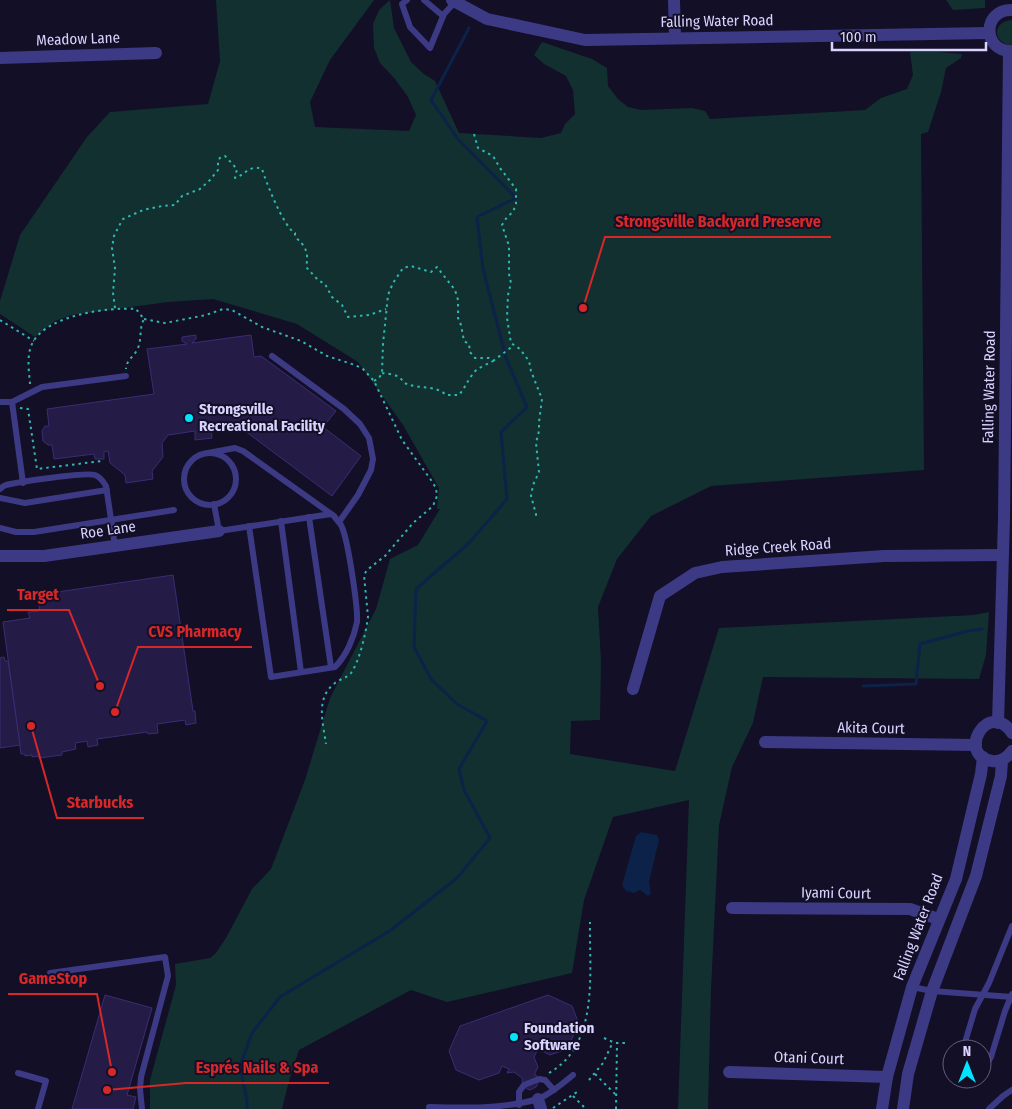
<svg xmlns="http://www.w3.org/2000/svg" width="1012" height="1109" viewBox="0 0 1012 1109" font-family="'Fira Sans Condensed',sans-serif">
  <rect width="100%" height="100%" fill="#130f26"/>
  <!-- green -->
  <g fill="#12302f">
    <polygon points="216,0 374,0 330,60 310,102 315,127 409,131 416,115 408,97 395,79 380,63 374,48 373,24 379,10 390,0 394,28 411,62 424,74 435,81 459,133 541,138 561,133 565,124 575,114 573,90 566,76 544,64 534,55 542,42 592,59 607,68 608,86 618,99 628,107 641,110 692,108 705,111 710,119 865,110 881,98 907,89 913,75 910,52 939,52 962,54 961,58 946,68 941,92 928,132 921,134 924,470 711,486 651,516 617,559 598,607 601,661 600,720 571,721 570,754 675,771 719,628 974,615 989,612 986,655 979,679 763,677 753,723 732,767 719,825 711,990 708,1109 678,1109 689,800 613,817 584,900 572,973 447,1002 411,990 299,1050 289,1081 282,1109 150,1109 150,1080 176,985 175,964 210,958 216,953 226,938 252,889 271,869 305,780 330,698 376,609 390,559 418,545 440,509 437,509 439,488 403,425 358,362 297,324 213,299 168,302 72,315 55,321 35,337 0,314 0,301 20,235 87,137 110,112 208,104 220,61"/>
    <polygon points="946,0 985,0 985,8 953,10"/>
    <path d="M1012 20V45C992 44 992 21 1012 20Z"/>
  </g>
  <!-- water -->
  <polygon fill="#0c2248" points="641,832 657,835 659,840 649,882 651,893 648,896 640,890 634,893 626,891 622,885 636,836"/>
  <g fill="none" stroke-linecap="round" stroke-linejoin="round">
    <!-- stream -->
    <g stroke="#0c2248" stroke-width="3">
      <polyline points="863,686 916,684 920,644 968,631 982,629"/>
      <polyline points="247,1109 247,1101 240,1066 252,1033 280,997 391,930 457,878 490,838 464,790 459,769 487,721 457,704 431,679 414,647 416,589 469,543 507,499 501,432 527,407 506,358 483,269 477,217 516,198 458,139 431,100 469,28"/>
    </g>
  </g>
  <!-- building -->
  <g fill="#241b47" stroke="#3b2d73">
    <polygon points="196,335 196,339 192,343 251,335 254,357 261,356 336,411 323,427 361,456 332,496 237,425 211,429 212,438 195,440 195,431 168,435 162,443 163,457 152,471 153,479 126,483 125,475 110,463 108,451 104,452 104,459 95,459 94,454 54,459 52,445 48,445 43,441 42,431 45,426 49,426 47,409 154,394 147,349 187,344 182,341 182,337"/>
    <polygon points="173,575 193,711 195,711 196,723 186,725 185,720 157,724 158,733 148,734 147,732 97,739 98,745 88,747 87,741 75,743 76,749 62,752 62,755 39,758 38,756 32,757 32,755 25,756 25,754 21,754 3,622 30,618 28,612 40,611 37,595"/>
    <polygon points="4,657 5,661 8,661 20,745 0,748 0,658"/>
    <polygon points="105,995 152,1008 127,1095 136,1097 133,1109 72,1109"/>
    <polygon points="548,995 572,1006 579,1024 567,1049 550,1055 538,1049 534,1057 538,1067 534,1075 536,1075 539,1081 536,1087 530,1090 524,1087 522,1081 523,1079 514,1072 507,1073 509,1069 502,1066 499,1073 479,1080 456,1070 449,1051 460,1026"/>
  </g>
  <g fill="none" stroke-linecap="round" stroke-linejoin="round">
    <!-- path -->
    <g stroke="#2fb8b0" stroke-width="2" stroke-dasharray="2.5 4" stroke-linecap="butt">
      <polyline points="474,134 478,148 493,156 500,168 516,189 516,204 513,212 507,217 502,225 509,246 509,274 511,283 508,295 507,318 511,343 520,349 529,361 531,371 542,399 539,422 539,431 536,443 539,472 533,485 531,496 536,514 536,518"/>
      <path d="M115 308 113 293 115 268 112 248 114 236 119 226 123 219 143 210 162 206 175 205 182 196 200 189 210 180 218 170V160L221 157 225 156 237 169 235 178C245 175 250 164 262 169 266 182 284 228 295 233V237C306 246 309 253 306 267L318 280 325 284 332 297 342 305 348 317 369 315 386 309"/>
      <path d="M144 319 165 323 206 315 223 309 232 310 262 327 301 341 327 356 355 365 363 369 374 381 402 440 431 480 436 488 437 496 433 506 413 523 385 556 367 570 364 575 368 617C366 632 360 660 351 673 347 678 340 679 335 683 315 698 323 723 326 744"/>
      <polyline points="0,320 34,341"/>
      <polyline points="493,361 513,346"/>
      <path d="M374 381 379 378 382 373 383 344 388 295 393 283 403 268 411 266 431 272 437 267 455 290 458 300V318L461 325 464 341 469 344 470 352 475 358H489L493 361C486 365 476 368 472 375 467 382 464 389 459 395H446C436 385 419 389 407 384 400 381 406 383 401 379 397 374 388 374 382 373"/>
      <path d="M30 384C29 371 26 354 33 342 48 315 108 307 136 309L144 319C139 328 142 338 138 348 135 356 126 360 126 369"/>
      <polyline points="20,408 28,409 37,469 102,461 101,459"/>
      <polyline points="584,1030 593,1034"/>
      <polyline points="604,1038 615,1043 627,1043"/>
      <path d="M549 1073C600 1044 589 972 590 922"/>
      <polyline points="595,1074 616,1095"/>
      <polyline points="589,1080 603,1063 613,1042"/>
      <polyline points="573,1096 586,1109"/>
      <polyline points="553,1108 580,1090"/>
      <polyline points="616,1109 617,1043"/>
    </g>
    <!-- service -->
    <g stroke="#3d3a85" stroke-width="6">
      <polyline points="407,0 402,4 410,27 430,48 444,14 455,2"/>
      <polyline points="424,0 443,16"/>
      <polyline points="272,356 344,409 360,424 369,438 373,459 371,470 358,495 339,522"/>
      <polyline points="0,402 12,402 42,387 126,376"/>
      <polyline points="12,402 23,483"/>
      <path d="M208 453 235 448 243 451 334 516C336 519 339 522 341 525 348 538 358 608 357 622 354 638 346 656 335 667L271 677 249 526"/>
      <circle cx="210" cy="479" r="26"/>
      <path d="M0 489C3 487 3 486 6 485 18 482 86 472 95 475 100 477 103 481 106 486L115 546"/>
      <polyline points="0,498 25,503 107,490"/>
      <polyline points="214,504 219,531 331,514"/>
      <polyline points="309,517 331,667"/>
      <polyline points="281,521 301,672"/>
      <polyline points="0,528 16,532 34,532 174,510"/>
      <polyline points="50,973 165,957 168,976 141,1077 140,1089 142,1109"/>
      <polyline points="912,987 932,991 1012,997"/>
      <polyline points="963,1049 975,1009 989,983 1012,926"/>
      <polyline points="982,1064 988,1062 991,1057 1005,1011 1012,994"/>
      <polyline points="18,1073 46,1081 38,1109"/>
      <polyline points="519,1105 519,1092 524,1085 539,1079 545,1080 554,1090"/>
      <path d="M429 1107C465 1108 504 1109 538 1099 551 1094 562 1084 573 1075"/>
      <polyline points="989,1109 1003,1096 1012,1090"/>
    </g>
    <!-- minor -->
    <g stroke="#3d3a85" stroke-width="12">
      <polyline points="452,0 487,19 585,40 989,33"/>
      <polyline points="674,0 675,38"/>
      <path d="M1012 10C982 9 982 52 1012 51"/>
      <polyline points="0,58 156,53"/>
      <polyline points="0,556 44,556 219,531"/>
      <polyline points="633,689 660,596 695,573 722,567 884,556 1002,555"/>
      <polyline points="998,723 1004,519 1009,51"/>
      <path d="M1012 733C989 698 955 755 992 761 1001 762 1007 758 1012 751"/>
      <polyline points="765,742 976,745"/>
      <polyline points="732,908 910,909 938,919"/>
      <polyline points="729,1072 887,1077"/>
      <polyline points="538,1099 541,1109"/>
      <polyline points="882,1109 887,1077 912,987 956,879 981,774 983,757"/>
      <polyline points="903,1109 908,1074 932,991 976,876 1001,776 1002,760"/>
    </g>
  </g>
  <!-- markers -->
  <g fill="#00e5ff" stroke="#130f26" stroke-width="2">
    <circle cx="189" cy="418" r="5"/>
    <circle cx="514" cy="1037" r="5"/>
  </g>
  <g text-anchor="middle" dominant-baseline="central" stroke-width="4" stroke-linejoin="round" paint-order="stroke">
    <!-- street labels -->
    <g font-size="15" fill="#d9d4ff" stroke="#130f26">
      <text transform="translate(717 21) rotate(-1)">Falling Water Road</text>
      <text transform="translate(78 39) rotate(-2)">Meadow Lane</text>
      <text transform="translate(989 387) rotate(-89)">Falling Water Road</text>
      <text transform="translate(108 530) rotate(-8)">Roe Lane</text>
      <text transform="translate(778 547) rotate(-4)">Ridge Creek Road</text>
      <text transform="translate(871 728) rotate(1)">Akita Court</text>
      <text transform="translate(836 893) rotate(1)">Iyami Court</text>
      <text transform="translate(918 927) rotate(-69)">Falling Water Road</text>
      <text transform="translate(809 1058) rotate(2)">Otani Court</text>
    </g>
    <!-- poi labels -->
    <g font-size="15" font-weight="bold" fill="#d9d4ff" stroke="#130f26" text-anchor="start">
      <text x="199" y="409">Strongsville<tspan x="199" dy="17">Recreational Facility</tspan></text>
      <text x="524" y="1028">Foundation<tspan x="524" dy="17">Software</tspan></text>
    </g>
  </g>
  <!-- callouts -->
  <path fill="none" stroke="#d62828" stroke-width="2" d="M583 308L605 237H831M100 686L69 610H7M115 712L138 647H252M31 726L57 818H144M112 1072L97 994H8M107 1090L186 1083H329"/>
  <g fill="#d62828" stroke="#130f26" stroke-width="2">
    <circle cx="583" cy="308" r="5"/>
    <circle cx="100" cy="686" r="5"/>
    <circle cx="115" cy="712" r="5"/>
    <circle cx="31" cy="726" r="5"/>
    <circle cx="112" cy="1072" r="5"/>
    <circle cx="107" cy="1090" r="5"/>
  </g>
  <g font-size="16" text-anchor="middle" font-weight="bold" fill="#d62828" stroke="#130f26" stroke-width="4" stroke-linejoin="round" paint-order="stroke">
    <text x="718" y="227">Strongsville Backyard Preserve</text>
    <text x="38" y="600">Target</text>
    <text x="195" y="637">CVS Pharmacy</text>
    <text x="100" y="808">Starbucks</text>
    <text x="53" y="984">GameStop</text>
    <text x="257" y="1073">Esprés Nails &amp; Spa</text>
  </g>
  <!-- north arrow -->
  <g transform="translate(967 1064)"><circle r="24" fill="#130f26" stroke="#625e7d"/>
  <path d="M0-4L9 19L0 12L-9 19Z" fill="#00e5ff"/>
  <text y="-8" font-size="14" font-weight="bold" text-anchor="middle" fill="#d9d4ff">N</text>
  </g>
  <!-- scale -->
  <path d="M832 42v8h154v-8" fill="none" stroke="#d9d4ff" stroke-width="2.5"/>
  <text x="840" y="42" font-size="15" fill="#d9d4ff" stroke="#130f26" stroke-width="4" paint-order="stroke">100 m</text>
</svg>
